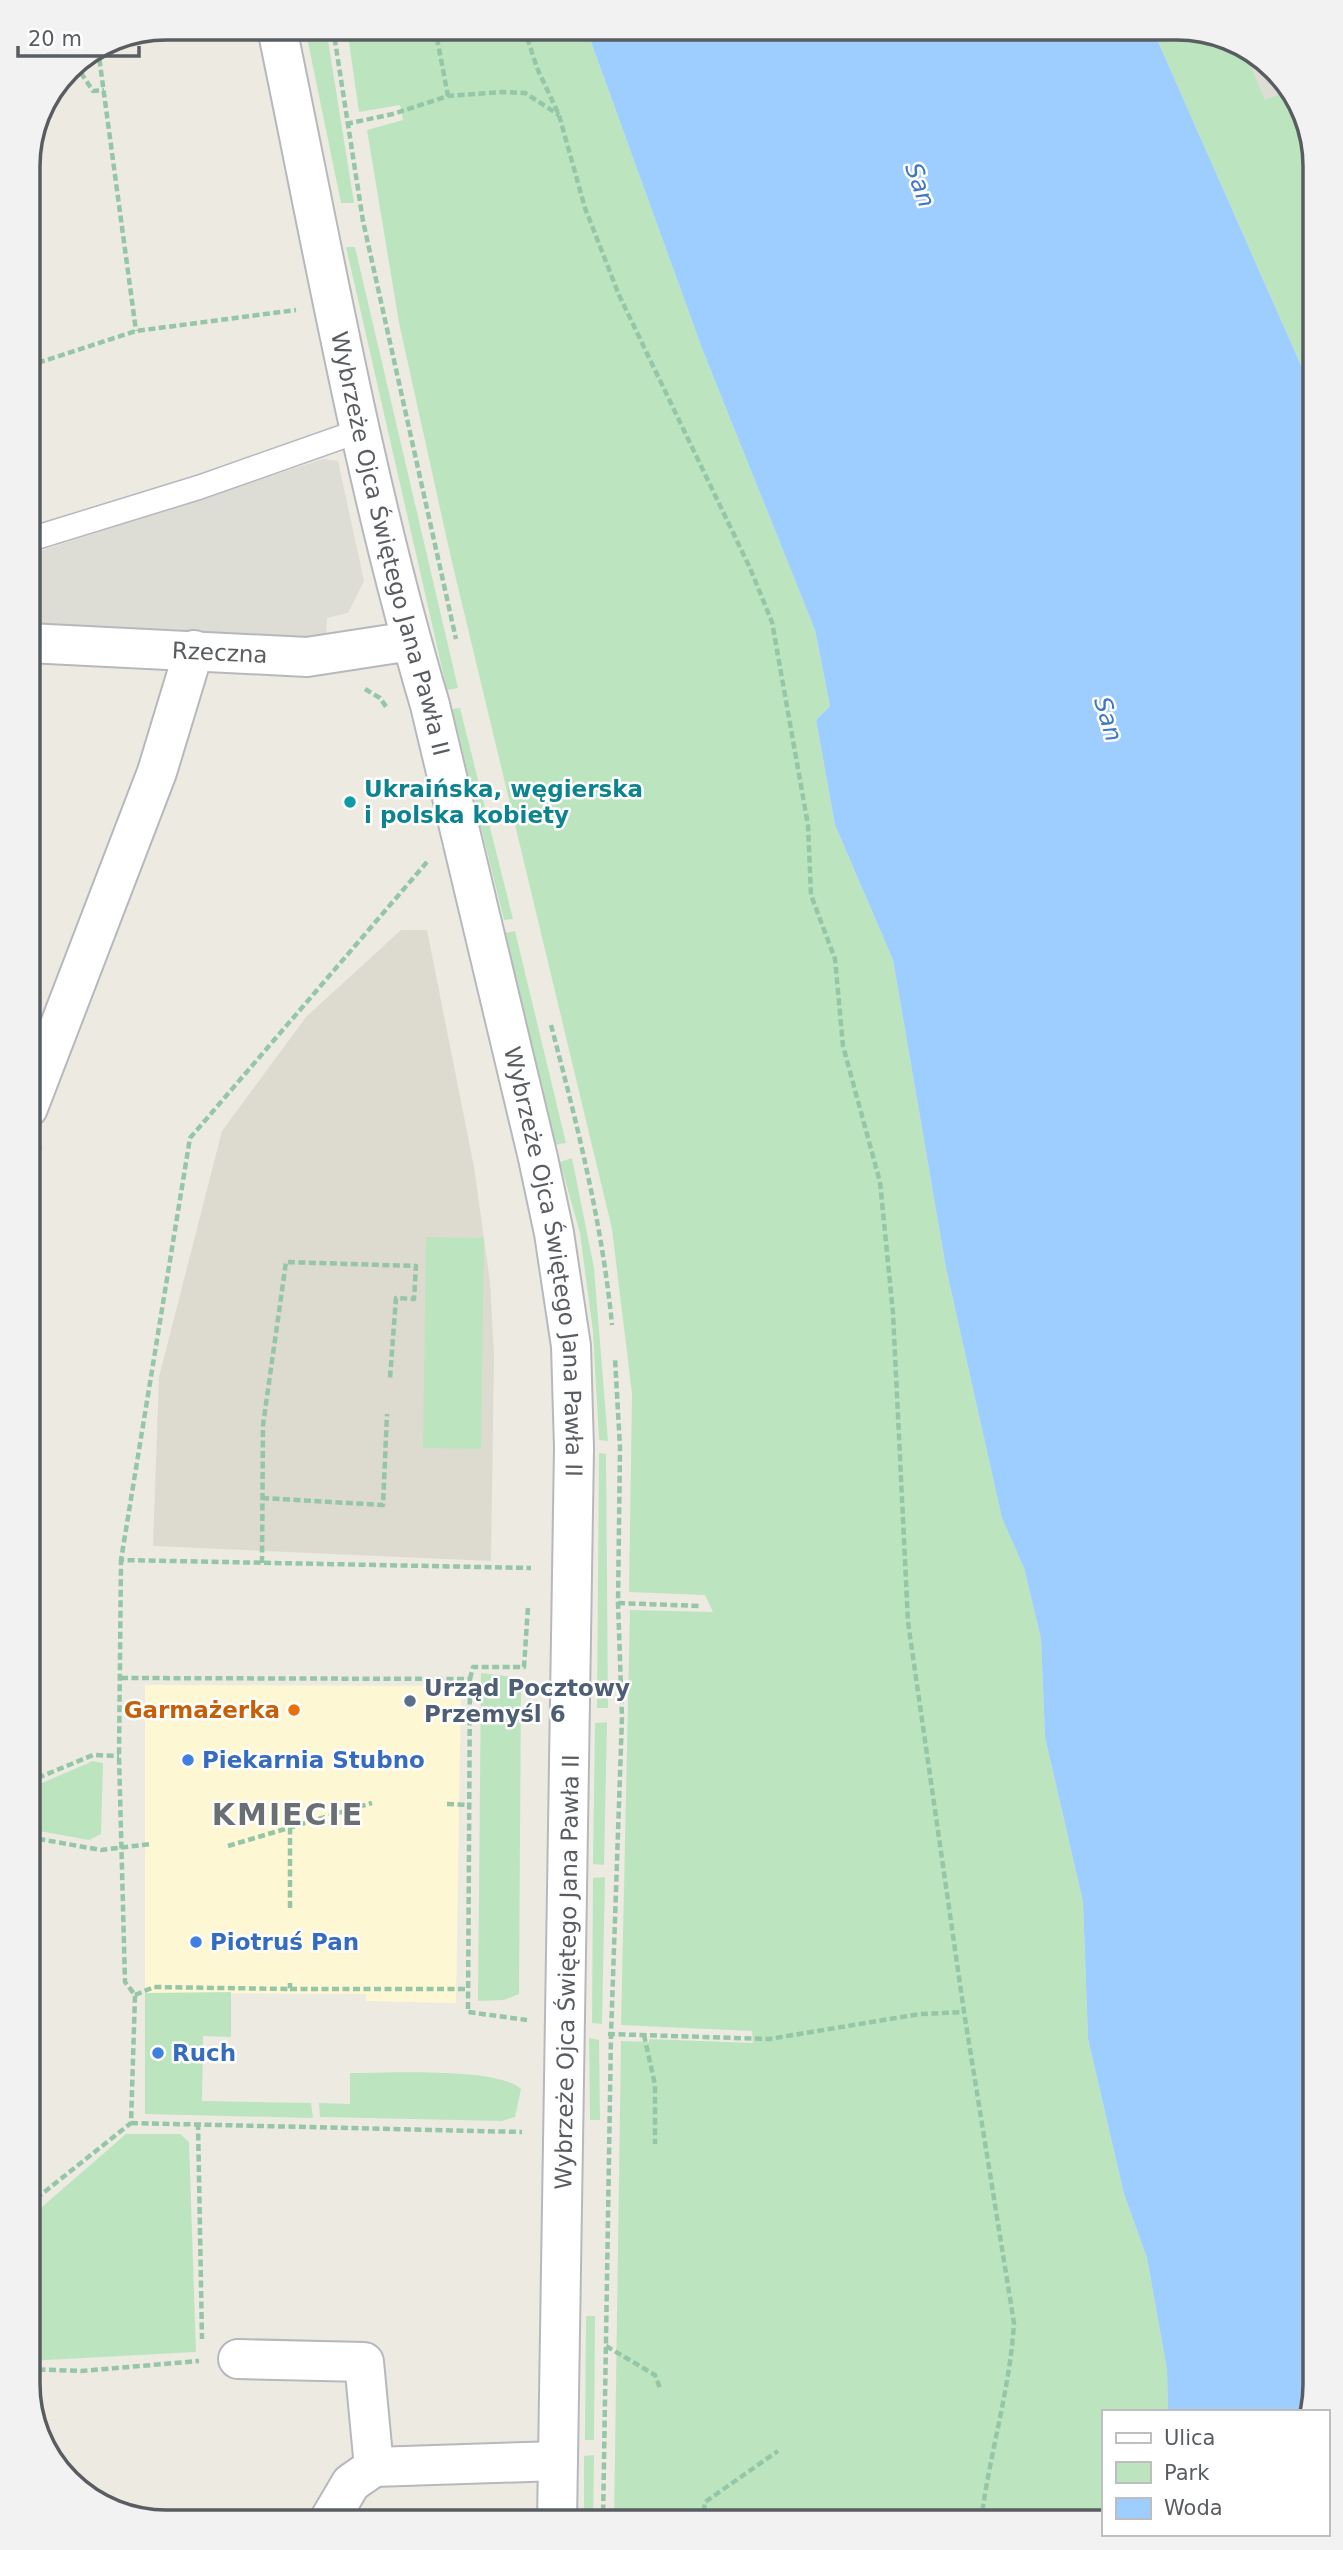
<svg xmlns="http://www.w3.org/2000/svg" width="1343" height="2550" viewBox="0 0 1343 2550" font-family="'DejaVu Sans',sans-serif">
  <rect width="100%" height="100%" fill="#edebe1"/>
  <!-- commercial -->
  <polygon fill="#fef7d4" points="145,1685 461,1686 456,2003 366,2001 366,1994 145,1993"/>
  <!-- industrial -->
  <g fill="#dddcd5">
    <polygon points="1244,50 1260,56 1287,91 1265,101"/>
    <polygon points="323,459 338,461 364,581 348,613 327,618 326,637 28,625 28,555"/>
  </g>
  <!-- education -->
  <polygon fill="#dddacf" points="401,930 427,930 474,1167 490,1282 494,1356 491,1561 153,1546 159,1377 222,1131 306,1017"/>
  <!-- green -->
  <g fill="#bce5bf">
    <polygon points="305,28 326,28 354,203 341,203"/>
    <polygon points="347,28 586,28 703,351 815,630 830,706 816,720 835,825 893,960 946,1268 1002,1517 1024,1568 1041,1639 1045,1737 1083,1902 1088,2039 1124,2194 1147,2258 1167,2370 1168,2412 1103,2412 1103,2522 614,2522 621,2041 649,2042 649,2039 753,2043 752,2031 621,2025 630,1610 713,1612 705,1595 629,1592 632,1394 612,1229 451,558 399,323 367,130 403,120 400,105 359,112"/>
    <polygon points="1152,28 1186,28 1244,50 1265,100 1287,91 1304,113 1315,167 1315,397"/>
    <polygon points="346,247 355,247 458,688 447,690"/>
    <polygon points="460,708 513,919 504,920 452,709"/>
    <polygon points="515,931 566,1143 554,1145 505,933"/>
    <polygon points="572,1158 594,1268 608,1441 599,1440 593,1332 580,1233 560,1162"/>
    <polygon points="426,1237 484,1238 481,1449 423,1448"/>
    <polygon points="599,1453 606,1454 608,1708 597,1708"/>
    <polygon points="481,1673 514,1677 521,1683 519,1994 504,2000 478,2001"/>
    <polygon points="607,1722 604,1865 593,1864 595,1723"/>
    <polygon points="93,1761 103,1763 101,1834 89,1840 28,1829 28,1789"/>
    <polygon points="605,1877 602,2024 592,2023 593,1878"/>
    <polygon points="231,1992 231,2037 203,2036 202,2101 311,2103 313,2118 145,2114 145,1993"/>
    <polygon points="589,2038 599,2040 600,2120 590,2120"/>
    <path d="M350 2073C387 2073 498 2067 521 2089L515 2117 502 2121 320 2117 319 2103 350 2104Z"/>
    <polygon points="126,2134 180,2134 189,2142 196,2352 28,2361 28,2219"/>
    <polygon points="586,2316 595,2316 594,2440 585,2440"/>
    <polygon points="594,2455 593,2522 584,2522 584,2456"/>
  </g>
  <!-- water -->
  <polygon fill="#9eceff" points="586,28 1152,28 1315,397 1315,2384 1306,2412 1168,2412 1167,2370 1147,2258 1124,2194 1088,2039 1083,1902 1045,1737 1041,1639 1024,1568 1002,1518 946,1268 893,960 835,825 816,720 830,706 815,630 703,351"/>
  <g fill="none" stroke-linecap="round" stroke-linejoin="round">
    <!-- service casing -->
    <g stroke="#b6b8be" stroke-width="26">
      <polyline id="service" points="28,540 200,487 359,431"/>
    </g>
    <!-- minor casing -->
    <g stroke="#b6b8be" stroke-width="42">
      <g id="minor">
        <path id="s1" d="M277 28C324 254 364 483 430 705L538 1158 554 1233 571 1346 574 1448 557 2522"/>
        <path id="s2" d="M28 643 307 657 411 641"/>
        <polyline points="28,1108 157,772 194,650"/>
        <polyline points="238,2359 364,2362 374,2467 558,2461"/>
        <polyline points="328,2522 351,2483 374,2467"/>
      </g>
    </g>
    <!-- path -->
    <g stroke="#95c6a7" stroke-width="4.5" stroke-dasharray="7 3.5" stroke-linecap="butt">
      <polyline points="333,28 363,221 456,639"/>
      <polyline points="435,28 448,96"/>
      <path d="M524 28 537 68 559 115 585 208 619 295 750 568 772 622 808 825 811 895 835 959 843 1046 880 1182 893 1313 908 1622 964 2012 1014 2323C1010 2390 989 2455 981 2522"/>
      <polyline points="98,49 136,331"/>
      <polyline points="75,64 93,91 104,90"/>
      <polyline points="346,124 393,114 448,96 502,92 525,93 559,115"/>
      <polyline points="28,366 136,331 296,310"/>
      <polyline points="365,689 380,698 387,708"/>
      <polyline points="427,862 190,1138 121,1560 531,1568"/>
      <path d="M551 1025C577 1124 602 1222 612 1325"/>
      <polyline points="28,1178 40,1146"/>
      <polyline points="262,1498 383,1505 387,1414"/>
      <polyline points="262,1563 263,1425 286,1262 416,1266 414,1299 396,1298 390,1378"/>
      <polyline points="618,1603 701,1606"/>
      <polyline points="121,1678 470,1679 468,2012 527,2020"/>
      <polyline points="470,1679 473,1667 524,1667 528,1607"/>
      <polyline points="28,1782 93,1755 119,1756"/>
      <polyline points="447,1804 469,1805"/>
      <polyline points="28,1837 101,1850 151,1844"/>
      <polyline points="228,1846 372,1803"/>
      <polyline points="290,1908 290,1828"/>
      <polyline points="290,1989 468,1989"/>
      <polyline points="135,1995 154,1987 290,1989 290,1983"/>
      <polyline points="608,2034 769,2039 920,2014 964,2012"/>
      <polyline points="644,2035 655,2085 655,2144"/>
      <polyline points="131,2123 522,2132"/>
      <polyline points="198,2123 202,2339"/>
      <polyline points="28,2205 131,2123 135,1995 125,1982 119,1756 121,1560"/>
      <polyline points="606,2346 655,2375 660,2388"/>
      <polyline points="28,2369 81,2371 199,2361"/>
      <polyline points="703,2513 778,2522"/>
      <polyline points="603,2522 611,2035 622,1717 618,1603 620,1448 615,1358"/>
      <polyline points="702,2522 705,2502 778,2451"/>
    </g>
    <!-- service -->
    <use href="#service" stroke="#fff" stroke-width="23"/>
    <!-- minor -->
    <use href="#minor" stroke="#fff" stroke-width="38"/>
  </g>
  <!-- markers -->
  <circle fill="#0f9aa8" stroke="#fff" stroke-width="2.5" cx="350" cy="802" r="7"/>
  <circle fill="#5c6f8a" stroke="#fff" stroke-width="2.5" cx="410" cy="1701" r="7"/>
  <circle fill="#e8710a" stroke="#fff" stroke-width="2.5" cx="294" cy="1710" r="7"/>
  <g fill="#3f7fe0" stroke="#fff" stroke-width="2.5">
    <circle cx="188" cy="1760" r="7"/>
    <circle cx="196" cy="1942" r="7"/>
    <circle cx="158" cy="2053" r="7"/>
  </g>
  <g text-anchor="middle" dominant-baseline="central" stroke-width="5" stroke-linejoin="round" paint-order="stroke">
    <!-- street labels -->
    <g font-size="23" fill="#595d62" stroke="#fff">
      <text stroke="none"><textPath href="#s1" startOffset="528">Wybrzeże Ojca Świętego Jana Pawła II</textPath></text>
      <text stroke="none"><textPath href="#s2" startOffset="192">Rzeczna</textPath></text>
      <text stroke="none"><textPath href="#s1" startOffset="1264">Wybrzeże Ojca Świętego Jana Pawła II</textPath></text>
      <text transform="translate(567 1972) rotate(-89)">Wybrzeże Ojca Świętego Jana Pawła II</text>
    </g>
    <!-- culture labels -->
    <g font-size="23" font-weight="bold" fill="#0d838f" stroke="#fff" text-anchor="start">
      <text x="364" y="789">Ukraińska, węgierska<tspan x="364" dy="26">i polska kobiety</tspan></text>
    </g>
    <!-- service labels -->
    <g font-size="23" font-weight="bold" fill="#4e5e75" stroke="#fff" text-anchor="start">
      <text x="424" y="1688">Urząd Pocztowy<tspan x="424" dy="26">Przemyśl 6</tspan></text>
    </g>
    <!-- food labels -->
    <g font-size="23" font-weight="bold" fill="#c56008" stroke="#fff" text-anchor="end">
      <text x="280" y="1710">Garmażerka</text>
    </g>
    <!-- shop labels -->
    <g font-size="23" font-weight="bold" fill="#366cbe" stroke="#fff" text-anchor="start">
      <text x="202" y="1760">Piekarnia Stubno</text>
      <text x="210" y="1942">Piotruś Pan</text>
      <text x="172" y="2053">Ruch</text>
    </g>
    <!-- water labels -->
    <g font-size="24" font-style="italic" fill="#4077c4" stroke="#fff">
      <text transform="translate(920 185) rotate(70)">San</text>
      <text transform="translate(1108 719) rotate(73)">San</text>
    </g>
    <!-- district labels -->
    <g font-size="30" font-weight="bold" letter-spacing="2" fill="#6a6f74" stroke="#fff">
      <text x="288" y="1814">KMIECIE</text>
    </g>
  </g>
  <!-- crop -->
  <path d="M0 0H1343V2550H0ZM166 40H1177A126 126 0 0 1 1303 166V2384A126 126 0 0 1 1177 2510H166A126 126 0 0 1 40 2384V166A126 126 0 0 1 166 40Z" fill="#f2f2f2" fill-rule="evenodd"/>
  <path fill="none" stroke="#595d62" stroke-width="3.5" d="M166 40H1177A126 126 0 0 1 1303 166V2384A126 126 0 0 1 1177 2510H166A126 126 0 0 1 40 2384V166A126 126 0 0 1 166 40Z"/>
  <!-- legend -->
  <rect x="1102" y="2410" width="228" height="126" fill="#ffffff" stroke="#bdbec0" stroke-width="2"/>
  <rect x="1116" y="2433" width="35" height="10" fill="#ffffff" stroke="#bdbec0" stroke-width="2"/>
  <text x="1164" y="2445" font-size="21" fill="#595d62">Ulica</text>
  <rect x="1116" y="2462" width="35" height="21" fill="#bce5bf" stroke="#bdbec0" stroke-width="2"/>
  <text x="1164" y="2480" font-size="21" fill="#595d62">Park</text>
  <rect x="1116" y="2498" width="35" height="21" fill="#9eceff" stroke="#bdbec0" stroke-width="2"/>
  <text x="1164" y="2515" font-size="21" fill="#595d62">Woda</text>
  <!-- scale -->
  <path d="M18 46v10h121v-10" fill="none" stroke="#595d62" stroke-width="3.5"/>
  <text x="28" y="46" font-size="21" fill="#595d62" stroke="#ffffff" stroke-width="5" paint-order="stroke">20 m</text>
</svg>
